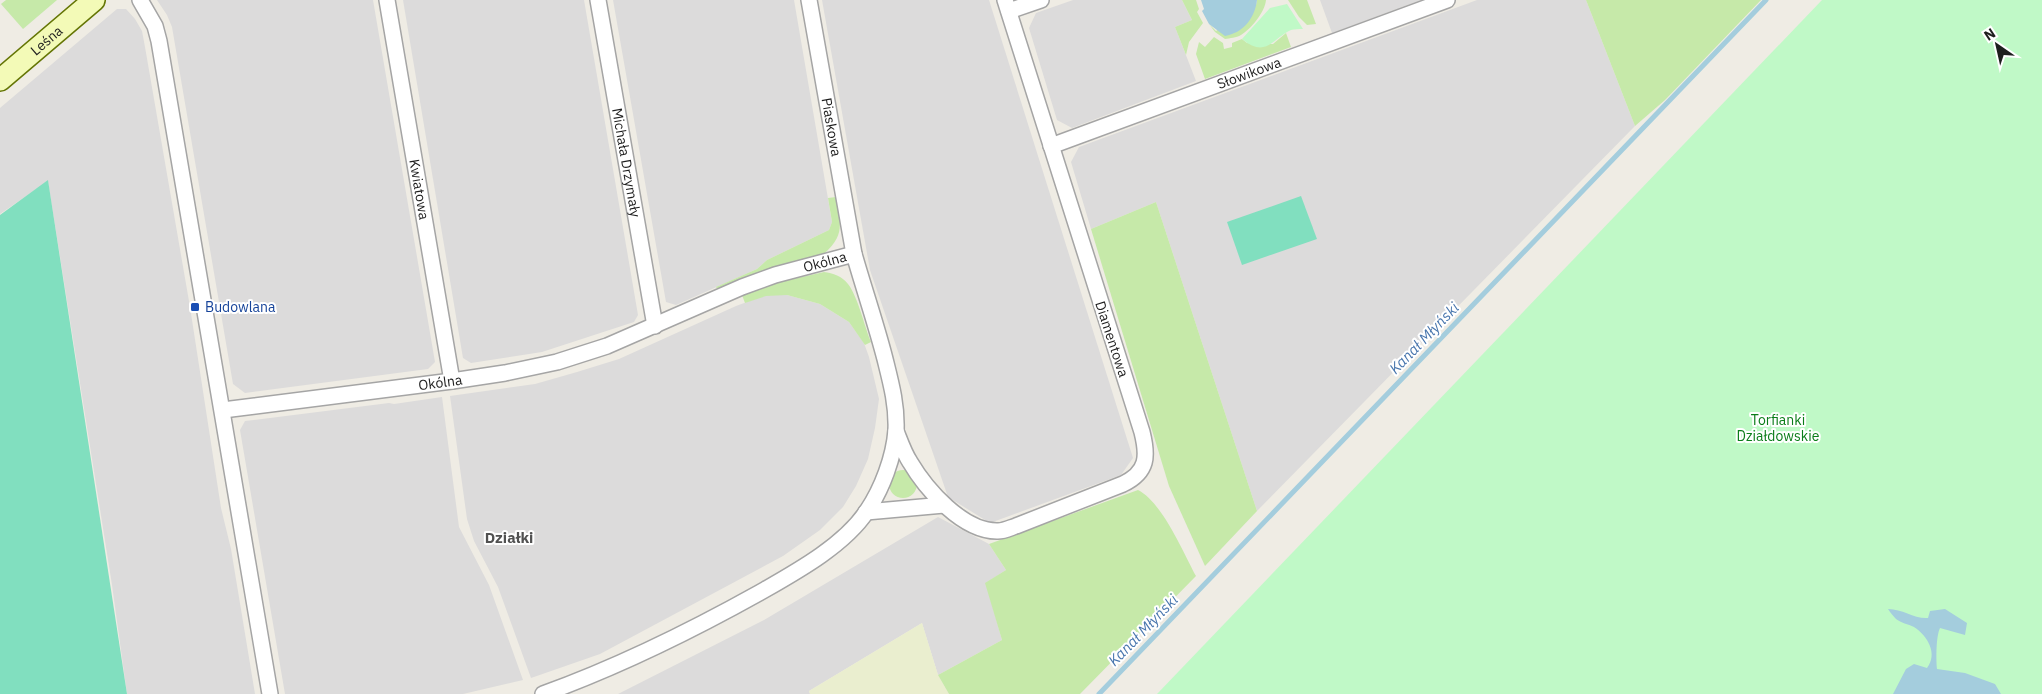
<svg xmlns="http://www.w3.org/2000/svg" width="2042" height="694" viewBox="0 0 2042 694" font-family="'IBM Plex Sans',sans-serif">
  <rect width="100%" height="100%" fill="#efece4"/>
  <!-- residential -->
  <g fill="#dcdbdb">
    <polygon points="157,0 373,0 435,362 428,369 245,393 233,384 172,27 167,15"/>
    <polygon points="403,0 584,0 638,315 634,322 542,352 471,363 463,358"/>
    <polygon points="613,0 794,0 832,222 829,230 767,260 757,269 676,305 666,302"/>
    <polygon points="822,0 989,0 1133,458 1121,475 990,523 948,497 870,270"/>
    <polygon points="1073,0 1182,0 1192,20 1175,27 1196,81 1072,128 1057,120 1029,28 1036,13"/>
    <polygon points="1320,0 1421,0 1332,33"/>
    <polygon points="1477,0 1586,0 1635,126 1257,511 1156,202 1091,229 1071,162 1079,147"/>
    <polygon points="117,9 126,9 135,19 142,31 145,47 190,307 221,508 231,549 255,694 127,694 112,585 48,181 0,214 0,108"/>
    <polygon points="766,295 787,295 820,304 849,322 864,343 869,357 879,399 875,428 868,459 856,486 843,507 820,530 783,556 600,654 531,678 498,587 474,541 467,519 450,396 535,384 577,372 619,359 736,306"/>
    <polygon points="442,397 459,527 489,585 523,680 463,694 285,694 240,430 245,421 389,403 394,404"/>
    <polygon points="938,517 989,544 1006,570 986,583 1002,640 938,675 922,623 809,691 810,694 618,694 764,620"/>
  </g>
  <!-- farmland -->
  <polygon fill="#eaeecf" points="922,623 938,675 949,694 810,694 809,691"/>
  <!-- grass -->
  <g fill="#c6e9a9">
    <polygon points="6,0 57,0 23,29 1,4"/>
    <polygon points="1182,0 1196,0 1199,9 1197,12 1203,23 1189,42 1186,55 1175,27 1192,20"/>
    <path d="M1257 0H1266C1265 12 1251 29 1241 35 1236 38 1230 38 1225 39L1215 32 1209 24 1216 31 1256 5Z"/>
    <polygon points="1288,0 1307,0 1316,24 1307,25 1299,17"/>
    <polygon points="1586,0 1761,0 1665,100 1635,126"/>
    <polygon points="1286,33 1291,47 1205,79 1196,54 1199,42 1205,47 1214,37 1223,43 1224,49 1232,47 1232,43 1242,39 1247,43 1273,44"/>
    <path d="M836 197C840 223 846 234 824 254L718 290 716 287 757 269 767 260 829 230 832 222 828 198Z"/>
    <polygon points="1156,202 1257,511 1205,566 1169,486 1091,229"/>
    <path d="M824 272C833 273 842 276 848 284 858 297 864 325 871 342L865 345 849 322 820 304 787 295 766 296 745 303 742 295 771 284Z"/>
    <circle cx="903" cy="484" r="14"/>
    <path d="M1138 490C1162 502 1183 552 1196 576L1080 694H949L938 675 1002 640 985 583 1006 570 989 544Z"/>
  </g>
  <!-- park -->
  <g fill="#c0f9c7">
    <polygon points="1822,0 2042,0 2042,694 1157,694"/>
    <path d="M1287 4 1303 29C1299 29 1294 29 1291 30 1273 38 1266 59 1242 39L1270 8Z"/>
  </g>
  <!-- pitch -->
  <g fill="#81dfbf">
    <polygon points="48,180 127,694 0,694 0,215"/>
    <polygon points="1301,196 1317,239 1242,265 1227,222"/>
  </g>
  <!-- water -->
  <g fill="#a4cddd">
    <path d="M1201 0H1257C1255 18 1243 33 1225 36L1209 24 1202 11 1204 9Z"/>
    <path d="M1888 609C1903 609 1914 619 1928 618L1930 611 1945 609 1967 623 1965 635 1940 628C1936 636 1936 659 1937 669L1965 673 1995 684 2001 694H1893L1906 669 1914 664 1927 668C1938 654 1928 636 1914 627 1908 624 1901 623 1896 619 1893 616 1890 612 1888 609Z"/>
  </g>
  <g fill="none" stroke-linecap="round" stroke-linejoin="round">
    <!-- stream -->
    <polyline stroke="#a4cddd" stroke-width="5" points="1099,694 1766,0"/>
    <!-- street casing -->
    <g stroke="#a5a5a5" stroke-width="18">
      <g id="street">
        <polyline points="140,0 155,26 159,41 270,694"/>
        <path id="s1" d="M387 0 452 381"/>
        <path id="s2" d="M598 0 655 326"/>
        <path id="s3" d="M809 0 854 254"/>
        <polyline points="1009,11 1041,0"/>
        <path id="s4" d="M1051 146 1447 0"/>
        <path id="s5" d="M223 410 452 381 505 373 557 362 607 346 742 287 775 275 854 254C864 289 876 324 885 359 891 383 897 405 896 430 894 457 882 489 867 511 844 546 794 573 759 593 689 632 618 667 543 694"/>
        <path d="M896 431C900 441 904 453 910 462 926 489 963 532 998 531 1004 531 1010 528 1016 526L1123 484C1148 472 1148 456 1142 432L1005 0"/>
        <polyline points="866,512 944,505"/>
      </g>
    </g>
    <!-- secondary casing -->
    <g stroke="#647504" stroke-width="24">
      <g id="secondary">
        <path id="s6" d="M0 80 94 0"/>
      </g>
    </g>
    <!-- street -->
    <use href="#street" stroke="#fff" stroke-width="15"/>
    <!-- secondary -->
    <use href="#secondary" stroke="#f3fab7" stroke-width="21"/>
  </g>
  <!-- markers -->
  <rect fill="#1a4fb4" stroke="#fff" stroke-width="2" x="190" y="302" width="10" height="10" rx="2.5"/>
  <g text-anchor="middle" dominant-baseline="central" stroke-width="4" stroke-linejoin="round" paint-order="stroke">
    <!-- street labels -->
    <g font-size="14" fill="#1e1e1e" stroke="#fff">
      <text stroke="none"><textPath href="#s6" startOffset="61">Leśna</textPath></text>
      <text stroke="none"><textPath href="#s4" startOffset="211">Słowikowa</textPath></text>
      <text stroke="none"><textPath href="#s3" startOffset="129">Piaskowa</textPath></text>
      <text stroke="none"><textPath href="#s2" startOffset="165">Michała Drzymały</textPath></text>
      <text stroke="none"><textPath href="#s1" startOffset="192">Kwiatowa</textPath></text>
      <text stroke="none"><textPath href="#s5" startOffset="624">Okólna</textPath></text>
      <text transform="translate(1112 339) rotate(72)">Diamentowa</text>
      <text stroke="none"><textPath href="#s5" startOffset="219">Okólna</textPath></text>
    </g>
    <!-- transit labels -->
    <g font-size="14" fill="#164399" stroke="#fff" text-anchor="start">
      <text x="205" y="307">Budowlana</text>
    </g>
    <!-- park labels -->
    <g font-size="14" fill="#0b7d19" stroke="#fff">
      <text x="1778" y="420">Torfianki<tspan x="1778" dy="16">Działdowskie</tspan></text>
    </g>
    <!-- water labels -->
    <g font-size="15" font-style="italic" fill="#4a77ae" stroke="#fff">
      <text transform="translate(1424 338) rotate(-46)">Kanał Młyński</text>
      <text transform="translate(1143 630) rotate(-46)">Kanał Młyński</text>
    </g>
    <!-- neighbourhood labels -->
    <g font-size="15" font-weight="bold" fill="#515151" stroke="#fff">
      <text x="509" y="537">Działki</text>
    </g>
  </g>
  <!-- north arrow -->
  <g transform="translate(1997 45) rotate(326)" stroke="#ffffff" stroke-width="4" paint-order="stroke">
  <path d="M0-4L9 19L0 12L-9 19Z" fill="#1e1e1e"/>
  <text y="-8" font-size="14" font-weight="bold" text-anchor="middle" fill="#1e1e1e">N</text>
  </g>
</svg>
